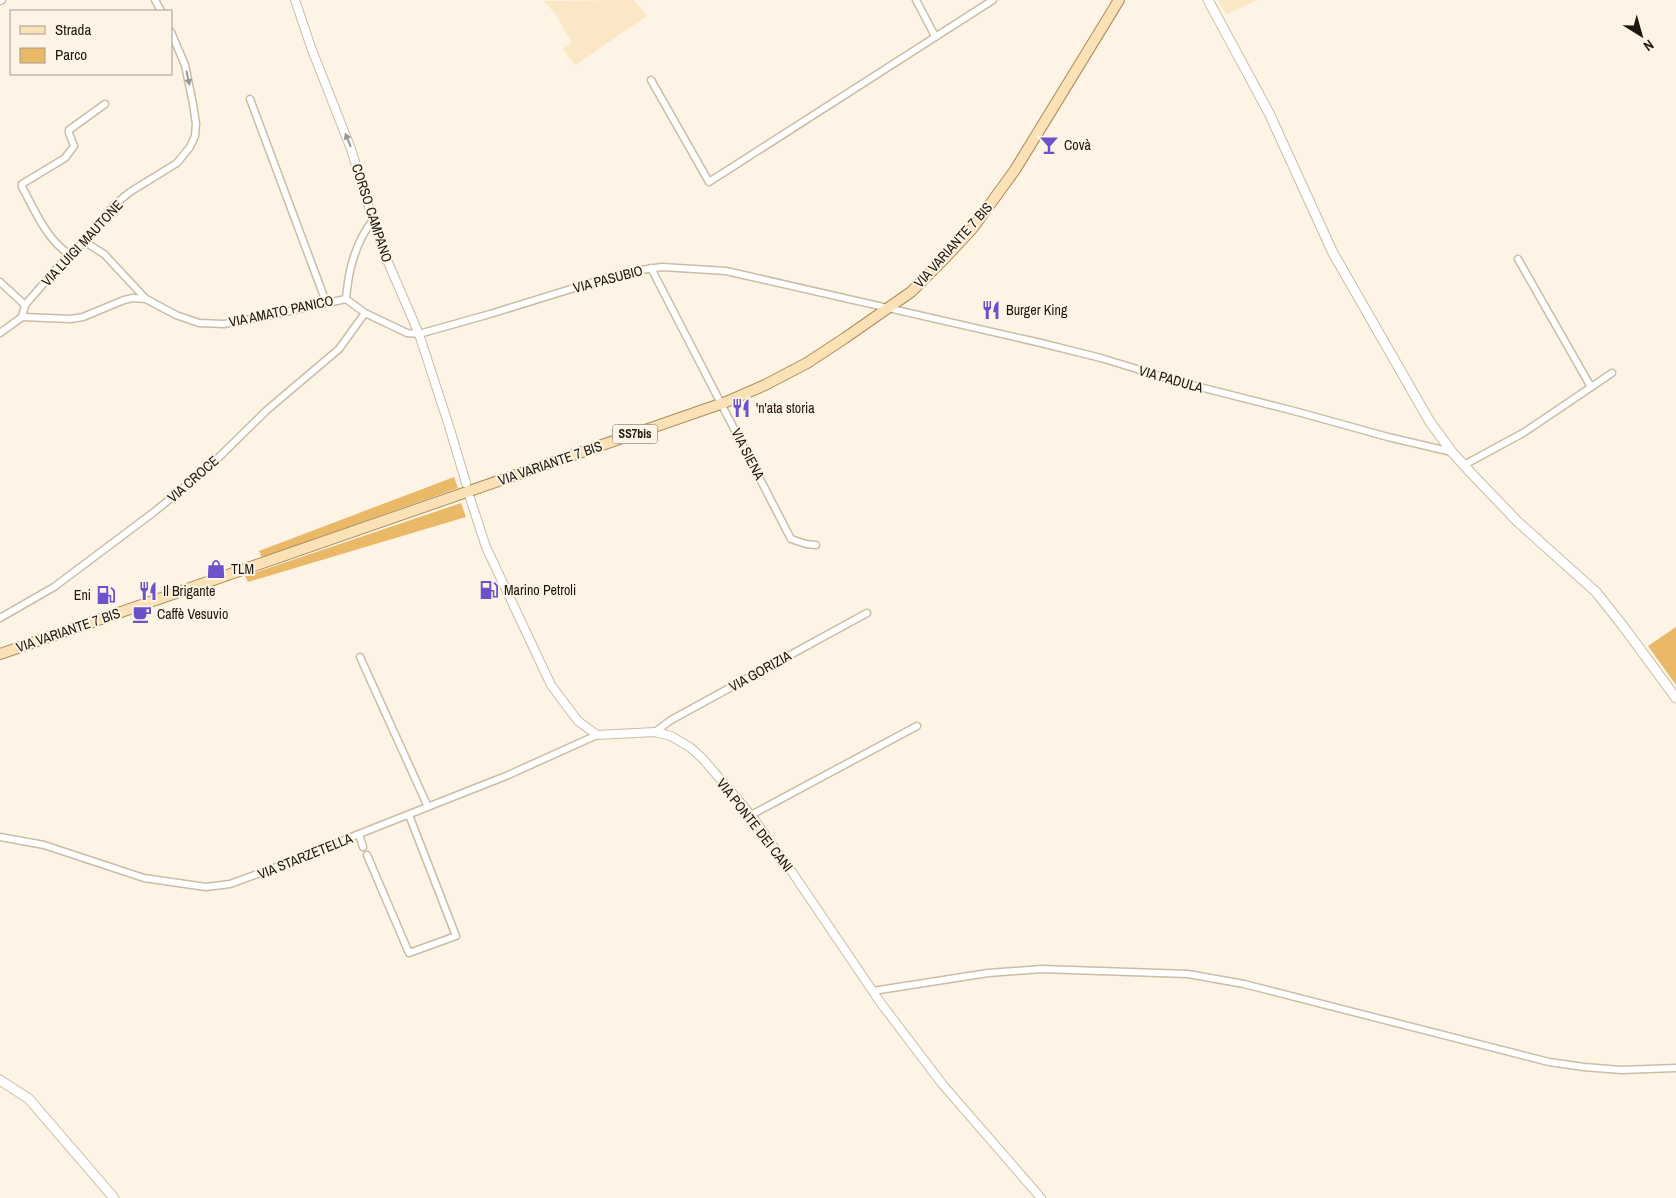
<svg xmlns="http://www.w3.org/2000/svg" width="1676" height="1198" viewBox="0 0 1676 1198" font-family="'Archivo Narrow',sans-serif">
  <rect width="100%" height="100%" fill="#fef4e5"/>
  <!-- built -->
  <g fill="#fbe6c6">
    <polygon points="634,0 647,16 575,65 563,49 572,43 556,15 544,1"/>
    <polygon points="1218,0 1257,0 1226,14"/>
  </g>
  <!-- green -->
  <g fill="#eab968">
    <polygon points="454,477 458,488 262,558 259,551"/>
    <polygon points="461,503 466,517 248,582 245,576"/>
    <polygon points="1676,627 1676,685 1648,646"/>
  </g>
  <g fill="none" stroke-linecap="round" stroke-linejoin="round">
    <!-- minor casing -->
    <g stroke="#cbbca4" stroke-width="9">
      <g id="minor">
        <polyline points="155,0 161,11"/>
        <polyline points="916,0 935,36"/>
        <polyline points="0,1 2,0"/>
        <polyline points="651,80 709,182 993,0"/>
        <polyline points="250,99 326,302"/>
        <polyline points="85,242 104,254 146,299"/>
        <path d="M69 254C46 239 35 210 22 187V184L65 158 74 146 69 133V130L105 104"/>
        <polyline points="1518,259 1591,387"/>
        <polyline points="651,268 791,539 806,544 816,545"/>
        <polyline points="0,282 25,305"/>
        <path d="M346 299C347 289 348 280 350 271 354 253 361 235 373 220"/>
        <polyline points="22,317 71,319 83,317 124,300 133,298 146,299 176,315 199,323 224,324 257,318 346,299 365,313 407,333 419,334 490,314 626,272 662,267 726,271 1041,343 1101,358 1176,381 1298,412 1388,437 1452,452"/>
        <polyline points="22,317 25,305 69,254 85,242 113,206 130,192 177,163 190,147 195,136 196,124 193,104 185,65 171,32"/>
        <polyline points="0,333 22,317"/>
        <polyline points="1464,465 1523,433 1612,373"/>
        <polyline points="0,618 54,587 154,512 209,467 267,410 339,349 365,313"/>
        <polyline points="360,657 428,807"/>
        <polyline points="655,732 671,720 867,613"/>
        <polyline points="751,815 917,726"/>
        <polyline points="359,834 363,847"/>
        <polyline points="0,837 44,845 144,878 206,887 230,884 301,858 359,834 506,776 597,735"/>
        <polyline points="367,855 409,953 456,936 409,815"/>
        <polyline points="873,991 988,973 1042,969 1188,974 1244,984 1549,1062 1584,1067 1621,1070 1676,1068"/>
      </g>
    </g>
    <!-- tertiary casing -->
    <g stroke="#cbbca4" stroke-width="10">
      <g id="tertiary">
        <polyline points="295,0 312,50 351,149 373,220 387,260 419,334 449,426 466,483"/>
        <polyline points="470,498 486,547 551,685 578,721 597,735 655,732 671,736 691,748 703,759 751,815 792,872 880,1002 943,1085 1041,1198"/>
      </g>
    </g>
    <!-- secondary casing -->
    <g stroke="#cbbca4" stroke-width="11">
      <g id="secondary">
        <polyline points="1208,0 1269,113 1333,253 1430,422 1452,452 1471,473 1518,522 1596,592 1623,626 1676,698"/>
        <polyline points="0,1080 29,1099 114,1198"/>
      </g>
    </g>
    <!-- primary casing -->
    <g stroke="#ac8d5c" stroke-width="12">
      <polyline id="primary" points="0,654 726,402 765,385 807,363 845,338 911,292 944,259 972,229 1015,170 1119,0"/>
    </g>
    <!-- minor -->
    <use href="#minor" stroke="#fff" stroke-width="6"/>
    <!-- tertiary -->
    <use href="#tertiary" stroke="#fff" stroke-width="8"/>
    <!-- secondary -->
    <use href="#secondary" stroke="#fff" stroke-width="9"/>
    <!-- primary -->
    <use href="#primary" stroke="#fbe1b6" stroke-width="10"/>
  </g>
  <!-- one-way arrows -->
  <defs><path id="oneway-solid" d="M-6-.8H1V-3.2L6.5 0L1 3.2V.8H-6Z" transform="scale(1.25)"/></defs>
  <g fill="#999793">
    <use href="#oneway-solid" transform="translate(188 78) rotate(78)"/>
    <use href="#oneway-solid" transform="translate(348 140) rotate(-112)"/>
  </g>
  <!-- icons -->
  <defs>
    <g id="bar-bare" transform="scale(1.5)"><path d="M-6-5H6L.8 .8V4.5H3.5V6h-7V4.5H-.8V.8Z" fill="#6c51ca" stroke="#fef4e5" stroke-width="2.5" paint-order="stroke"/></g>
    <g id="restaurant-bare" transform="scale(1.5)"><path d="M-5-6h1v4h1v-4h1v4h1v-4h1v5L-1.5 .5V6h-2V.5L-5-1ZM5-6V6H3V1.5H1.5Q1.5-4 5-6Z" fill="#6c51ca" stroke="#fef4e5" stroke-width="2.5" paint-order="stroke"/></g>
    <g id="shop-bare" transform="scale(1.5)"><path d="M-5-2.5h2.3a2.7 3.5 0 0 1 5.4 0H5L5.5 6h-11ZM-1.5-2.5h3a1.5 2.3 0 0 0-3 0Z" fill="#6c51ca" stroke="#fef4e5" stroke-width="2.5" paint-order="stroke"/></g>
    <g id="fuel-bare" transform="scale(1.5)"><path d="M-5.5-6h7V0h2V4h1.3V-2.5L3-4.5l.8-.8L6-3V5H2.5V1h-1V6h-7ZM-4.2-4.7v3.2H.2V-4.7Z" fill="#6c51ca" stroke="#fef4e5" stroke-width="2.5" paint-order="stroke"/></g>
    <g id="cafe-bare" transform="scale(1.5)"><path d="M-5.5-4.5H6V0H3Q3 3.5 0 3.5H-2.5Q-5.5 3.5-5.5 0ZM3-3.2v2h1.7v-2ZM-6 4.5H4V6H-6Z" fill="#6c51ca" stroke="#fef4e5" stroke-width="2.5" paint-order="stroke"/></g>
  </defs>
  <g fill-rule="evenodd">
    <use href="#bar-bare" x="1049" y="145"/>
    <use href="#restaurant-bare" x="991" y="310"/>
    <use href="#restaurant-bare" x="741" y="408"/>
    <use href="#shop-bare" x="216" y="569"/>
    <use href="#fuel-bare" x="489" y="590"/>
    <use href="#restaurant-bare" x="148" y="591"/>
    <use href="#fuel-bare" x="106" y="595"/>
    <use href="#cafe-bare" x="142" y="614"/>
  </g>
  <g text-anchor="middle" dominant-baseline="central" stroke-width="4" stroke-linejoin="round" paint-order="stroke">
    <!-- shield labels -->
    <rect fill="#fef4e5" stroke="#60594e" stroke-width="1" x="612.5" y="424.5" width="45" height="19" rx="4"/>
    <g font-size="12" font-weight="bold" fill="#1d170e">
      <text x="635" y="434">SS7bis</text>
    </g>
    <!-- poi labels -->
    <g font-size="14" fill="#1d170e" stroke="#fef4e5" text-anchor="start">
      <text x="1064" y="145">Covà</text>
      <text x="1006" y="310">Burger King</text>
      <text x="756" y="408">'n'ata storia</text>
      <text x="231" y="569">TLM</text>
      <text x="504" y="590">Marino Petroli</text>
      <text x="163" y="591">Il Brigante</text>
      <text x="91" y="595" text-anchor="end">Eni</text>
      <text x="157" y="614">Caffè Vesuvio</text>
    </g>
    <!-- street labels -->
    <g font-size="14" fill="#1d170e" stroke="#fef4e5">
      <text transform="translate(372 213) rotate(72)">CORSO CAMPANO</text>
      <text transform="translate(82 243) rotate(-47)">VIA LUIGI MAUTONE</text>
      <text transform="translate(953 245) rotate(-48)">VIA VARIANTE 7 BIS</text>
      <text transform="translate(608 279) rotate(-15)">VIA PASUBIO</text>
      <text transform="translate(281 311) rotate(-12)">VIA AMATO PANICO</text>
      <text transform="translate(1171 379) rotate(16)">VIA PADULA</text>
      <text transform="translate(748 454) rotate(63)">VIA SIENA</text>
      <text transform="translate(550 463) rotate(-19)">VIA VARIANTE 7 BIS</text>
      <text transform="translate(193 479) rotate(-41)">VIA CROCE</text>
      <text transform="translate(68 630) rotate(-19)">VIA VARIANTE 7 BIS</text>
      <text transform="translate(760 671) rotate(-29)">VIA GORIZIA</text>
      <text transform="translate(755 825) rotate(52)">VIA PONTE DEI CANI</text>
      <text transform="translate(305 856) rotate(-22)">VIA STARZETELLA</text>
    </g>
  </g>
  <!-- legend -->
  <rect x="10" y="10" width="162" height="65" fill="#fef4e5" stroke="#a49c8f"/>
  <rect x="20" y="26" width="25" height="8" fill="#fbe1b6" stroke="#a49c8f"/>
  <text x="55" y="35" font-size="15" fill="#1d170e">Strada</text>
  <rect x="20" y="48" width="25" height="15" fill="#eab968" stroke="#a49c8f"/>
  <text x="55" y="60" font-size="15" fill="#1d170e">Parco</text>
  <!-- north arrow -->
  <g transform="translate(1641 35) rotate(143)" stroke="#fef4e5" stroke-width="4" paint-order="stroke">
  <path d="M0-4L9 19L0 12L-9 19Z" fill="#1d170e"/>
  <text y="-8" font-size="14" font-weight="bold" text-anchor="middle" fill="#1d170e">N</text>
  </g>
</svg>
